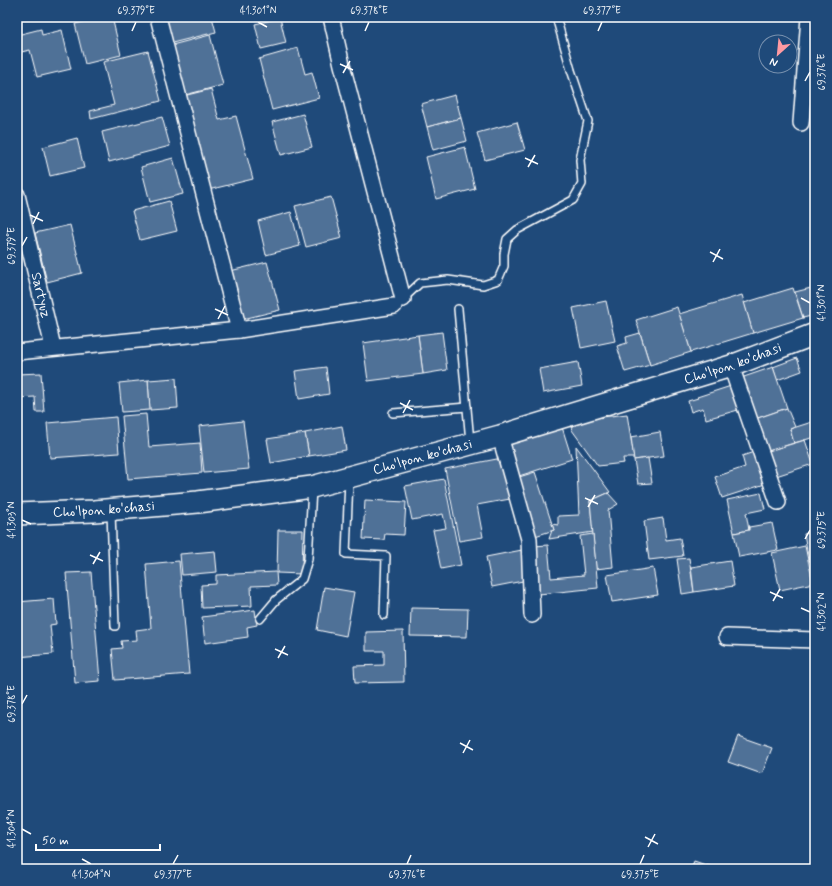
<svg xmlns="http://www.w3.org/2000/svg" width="832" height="886" viewBox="0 0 832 886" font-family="Mynerve,sans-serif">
  <rect width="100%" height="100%" fill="#1f4a7a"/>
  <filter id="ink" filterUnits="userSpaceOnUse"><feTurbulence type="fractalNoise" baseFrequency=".025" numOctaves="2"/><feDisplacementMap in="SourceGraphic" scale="8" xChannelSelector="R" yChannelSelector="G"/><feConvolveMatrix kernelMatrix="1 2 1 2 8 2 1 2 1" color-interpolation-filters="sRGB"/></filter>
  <g filter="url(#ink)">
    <!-- building -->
    <g fill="#507197" stroke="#fff">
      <polygon points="104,17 112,17 121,55 85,64 75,24"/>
      <polygon points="165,17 212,17 216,32 172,43"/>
      <polygon points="280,18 286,43 261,49 255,24"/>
      <polygon points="41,29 42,35 62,30 71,69 37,77 30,50 17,53 17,35"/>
      <polygon points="210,35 223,85 185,95 172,45"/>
      <polygon points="298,48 305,74 312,72 319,98 272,110 259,59"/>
      <polygon points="148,51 161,101 91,119 90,111 114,105 103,62"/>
      <polygon points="211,89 219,120 236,116 253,179 208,190 183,96"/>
      <polygon points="455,95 461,118 427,127 421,104"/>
      <polygon points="303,114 312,147 281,155 272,122"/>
      <polygon points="162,117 170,146 109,162 102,132"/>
      <polygon points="461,118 467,141 433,150 427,127"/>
      <polygon points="517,122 525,150 485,160 477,133"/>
      <polygon points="77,138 84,168 50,176 43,147"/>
      <polygon points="465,147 475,189 436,199 426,157"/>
      <polygon points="173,158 183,194 150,202 141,167"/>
      <polygon points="331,197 342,238 306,247 295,206"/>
      <polygon points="169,201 177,231 140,240 132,211"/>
      <polygon points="291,212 300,246 266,255 258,221"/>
      <polygon points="70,225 82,273 47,282 35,233"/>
      <polygon points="267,262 280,310 243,319 230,271"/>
      <polygon points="815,287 815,315 803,318 795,292"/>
      <polygon points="793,288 803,318 753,333 744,303"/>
      <polygon points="742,295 753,333 691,352 679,314"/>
      <polygon points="606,301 615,341 581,348 573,308"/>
      <polygon points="677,307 691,352 650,365 636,320"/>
      <polygon points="442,332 447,370 423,374 418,335"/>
      <polygon points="640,333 650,365 625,372 617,346 627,343 626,337"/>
      <polygon points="418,335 423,374 368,381 363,343"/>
      <polygon points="797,358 802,371 777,380 773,367"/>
      <polygon points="578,362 582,386 543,393 539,369"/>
      <polygon points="326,367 329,394 299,399 295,371"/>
      <polygon points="773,367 787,408 752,420 738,379"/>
      <polygon points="41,373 44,412 36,412 35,397 17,398 17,374"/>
      <polygon points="176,378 178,408 150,410 148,380"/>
      <polygon points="148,380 150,410 122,412 119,383"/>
      <polygon points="731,386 738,410 706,419 703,408 691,412 688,401 698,398 697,397"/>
      <polygon points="787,408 795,427 790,429 794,443 765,452 752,420"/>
      <polygon points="146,414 149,447 200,443 202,473 128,479 122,416"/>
      <polygon points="627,414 634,458 623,458 624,463 598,466 572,430 569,421"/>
      <polygon points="116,417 119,453 50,458 47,423"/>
      <polygon points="243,421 249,469 204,473 199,426"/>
      <polygon points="815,421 815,437 794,443 790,429"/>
      <polygon points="342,426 346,450 309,456 305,433"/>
      <polygon points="562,427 572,459 519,476 509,444"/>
      <polygon points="660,432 664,456 634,460 631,437"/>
      <polygon points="305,433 309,456 271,463 267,439"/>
      <polygon points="805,440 813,464 773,477 765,452"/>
      <polygon points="576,446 610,492 590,501 593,532 549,539 552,530 554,530 552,524 558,525 558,516 579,515"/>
      <polygon points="757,451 768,483 722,498 715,477 745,467 742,456"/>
      <polygon points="502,458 510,499 477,505 483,537 459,541 445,469"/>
      <polygon points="648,458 652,483 638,484 634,460"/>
      <polygon points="535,472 554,530 535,536 516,478"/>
      <polygon points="444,479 461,565 441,569 433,530 446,528 443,514 412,520 405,486"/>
      <polygon points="608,493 618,504 608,510 613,567 596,569 590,501"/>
      <polygon points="761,493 765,509 746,513 749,530 734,533 727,500"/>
      <polygon points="365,500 406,502 404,535 385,534 384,540 363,539"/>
      <polygon points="663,518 666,540 680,538 683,556 649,560 644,521"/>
      <polygon points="772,523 778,550 739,557 734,533 749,530 749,527"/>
      <polygon points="278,530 303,530 302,574 277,573"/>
      <polygon points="815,531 815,560 809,561 804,534"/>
      <polygon points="593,534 598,588 539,594 534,546 548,545 551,578 584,575 580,536"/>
      <polygon points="805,546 813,583 780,590 772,553"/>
      <polygon points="522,550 528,580 492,587 486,557"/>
      <polygon points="215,551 217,572 182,575 180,554"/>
      <polygon points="689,558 694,592 682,594 677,559"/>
      <polygon points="179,561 189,674 115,680 112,649 122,648 121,641 137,640 136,630 151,628 146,564"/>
      <polygon points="730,561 734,586 694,592 691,567"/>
      <polygon points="653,568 658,595 612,602 607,575"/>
      <polygon points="91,572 100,681 75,683 66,573"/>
      <polygon points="276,572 277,585 251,586 252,606 202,608 201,585 216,584 216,575"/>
      <polygon points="324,587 354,592 346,636 317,630"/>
      <polygon points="54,599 56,624 50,625 53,654 17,657 17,602"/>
      <polygon points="411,608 468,609 467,637 410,636"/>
      <polygon points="255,610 257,625 247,627 248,637 205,643 202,617"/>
      <polygon points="403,631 404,682 355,683 354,666 384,665 384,651 366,651 366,632"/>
      <polygon points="738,736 772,748 762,774 728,762"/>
      <polygon points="694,861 712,867 712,869 691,869"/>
    </g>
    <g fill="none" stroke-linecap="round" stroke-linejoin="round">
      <!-- service casing -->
      <g stroke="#fff" stroke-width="10">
        <g id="service">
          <polyline points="403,299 420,283 448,280 483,285 498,280 504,266 504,254 507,239 517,230 573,200 582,184 580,160 588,121 571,70 556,17"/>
          <polyline points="458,309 470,442"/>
          <polyline points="393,413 467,407"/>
          <polyline points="349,479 346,554 386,556 384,615"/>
          <polyline points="111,512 115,626"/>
          <polyline points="260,619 276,600 302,579 308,559 312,489"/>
        </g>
      </g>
      <!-- minor casing -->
      <g stroke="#fff" stroke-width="18">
        <g id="minor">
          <polyline points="158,17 239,330"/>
          <polyline points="331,17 342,65 403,299"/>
          <polyline points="801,123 809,17"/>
          <path id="s1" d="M17 195 53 347"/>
          <polyline points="17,352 239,330 394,306"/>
          <polyline points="731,366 778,502"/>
          <polyline points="500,436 529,539 532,615"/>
          <polyline points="727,637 815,640"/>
        </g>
      </g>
      <!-- secondary casing -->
      <g stroke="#fff" stroke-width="24">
        <g id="secondary">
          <path id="s2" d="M17 514 94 511 198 502 312 487 500 436 731 366 815 334"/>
        </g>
      </g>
      <!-- service -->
      <use href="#service" stroke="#1f4a7a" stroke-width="7"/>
      <!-- minor -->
      <use href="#minor" stroke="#1f4a7a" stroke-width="15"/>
      <!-- secondary -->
      <use href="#secondary" stroke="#1f4a7a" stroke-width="21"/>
    </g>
  </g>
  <!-- ticks -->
  <path fill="none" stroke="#fff" stroke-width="1.5" d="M258 22 267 27M132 31 136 22M365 31 369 22M598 31 602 22M340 64 353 70M343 73 350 61M805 81 810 72M525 158 538 164M528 167 535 155M30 215 43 221M33 224 39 212M22 246 27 237M710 252 723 259M713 262 720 249M801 298 810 303M215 309 228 315M218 319 225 306M400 403 413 410M403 413 410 400M585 498 598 504M588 507 595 495M22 520 31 524M805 539 810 530M90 555 103 561M93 564 100 552M770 592 783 598M773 601 780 589M801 608 810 612M275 649 288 655M278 658 285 646M22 704 27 695M460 743 473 750M463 753 470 740M22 829 31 834M645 837 658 844M648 847 655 834M82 859 91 864M173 864 178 855M407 864 411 855M640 864 644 855"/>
  <g text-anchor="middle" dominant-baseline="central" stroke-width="3" stroke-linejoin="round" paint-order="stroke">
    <!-- street labels -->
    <g font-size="14" fill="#fff" stroke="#1f4a7a">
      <text stroke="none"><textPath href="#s1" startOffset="103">Sartyuz</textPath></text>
      <text stroke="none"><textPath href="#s2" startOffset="735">Cho'lpon ko'chasi</textPath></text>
      <text stroke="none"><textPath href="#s2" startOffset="411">Cho'lpon ko'chasi</textPath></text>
      <text stroke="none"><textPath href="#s2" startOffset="87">Cho'lpon ko'chasi</textPath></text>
    </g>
  </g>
  <!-- margin -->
  <rect width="832" height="886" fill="none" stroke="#1f4a7a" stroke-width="44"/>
  <!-- north arrow -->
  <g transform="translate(778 54) rotate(207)"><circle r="19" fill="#1f4a7a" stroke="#7992af"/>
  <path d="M0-3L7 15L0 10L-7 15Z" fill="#ff9aa2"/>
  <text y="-6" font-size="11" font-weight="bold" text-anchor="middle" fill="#ffffff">N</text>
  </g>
  <!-- scale -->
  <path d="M36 844v6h124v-6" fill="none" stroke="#ffffff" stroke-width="2"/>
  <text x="42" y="844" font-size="12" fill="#ffffff" stroke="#1f4a7a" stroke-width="3" paint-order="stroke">50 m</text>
  <rect x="22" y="22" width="788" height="842" fill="none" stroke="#fff" stroke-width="1.5"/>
  <g font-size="10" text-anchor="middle" fill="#fff">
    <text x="136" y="14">69.379°E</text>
    <text x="258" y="14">41.301°N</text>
    <text x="369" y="14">69.378°E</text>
    <text x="602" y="14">69.377°E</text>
    <text transform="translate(821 72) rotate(-90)" y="4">69.376°E</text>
    <text transform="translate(11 246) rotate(-90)" y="4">69.379°E</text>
    <text transform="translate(821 303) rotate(-90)" y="4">41.301°N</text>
    <text transform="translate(11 520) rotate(-90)" y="4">41.303°N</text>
    <text transform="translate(821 530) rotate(-90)" y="4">69.375°E</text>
    <text transform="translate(821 612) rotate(-90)" y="4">41.302°N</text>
    <text transform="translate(11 704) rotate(-90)" y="4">69.378°E</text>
    <text transform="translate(11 829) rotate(-90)" y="4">41.304°N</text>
    <text x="91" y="878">41.304°N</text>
    <text x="173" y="878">69.377°E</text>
    <text x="407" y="878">69.376°E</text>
    <text x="640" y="878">69.375°E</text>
  </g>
</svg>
